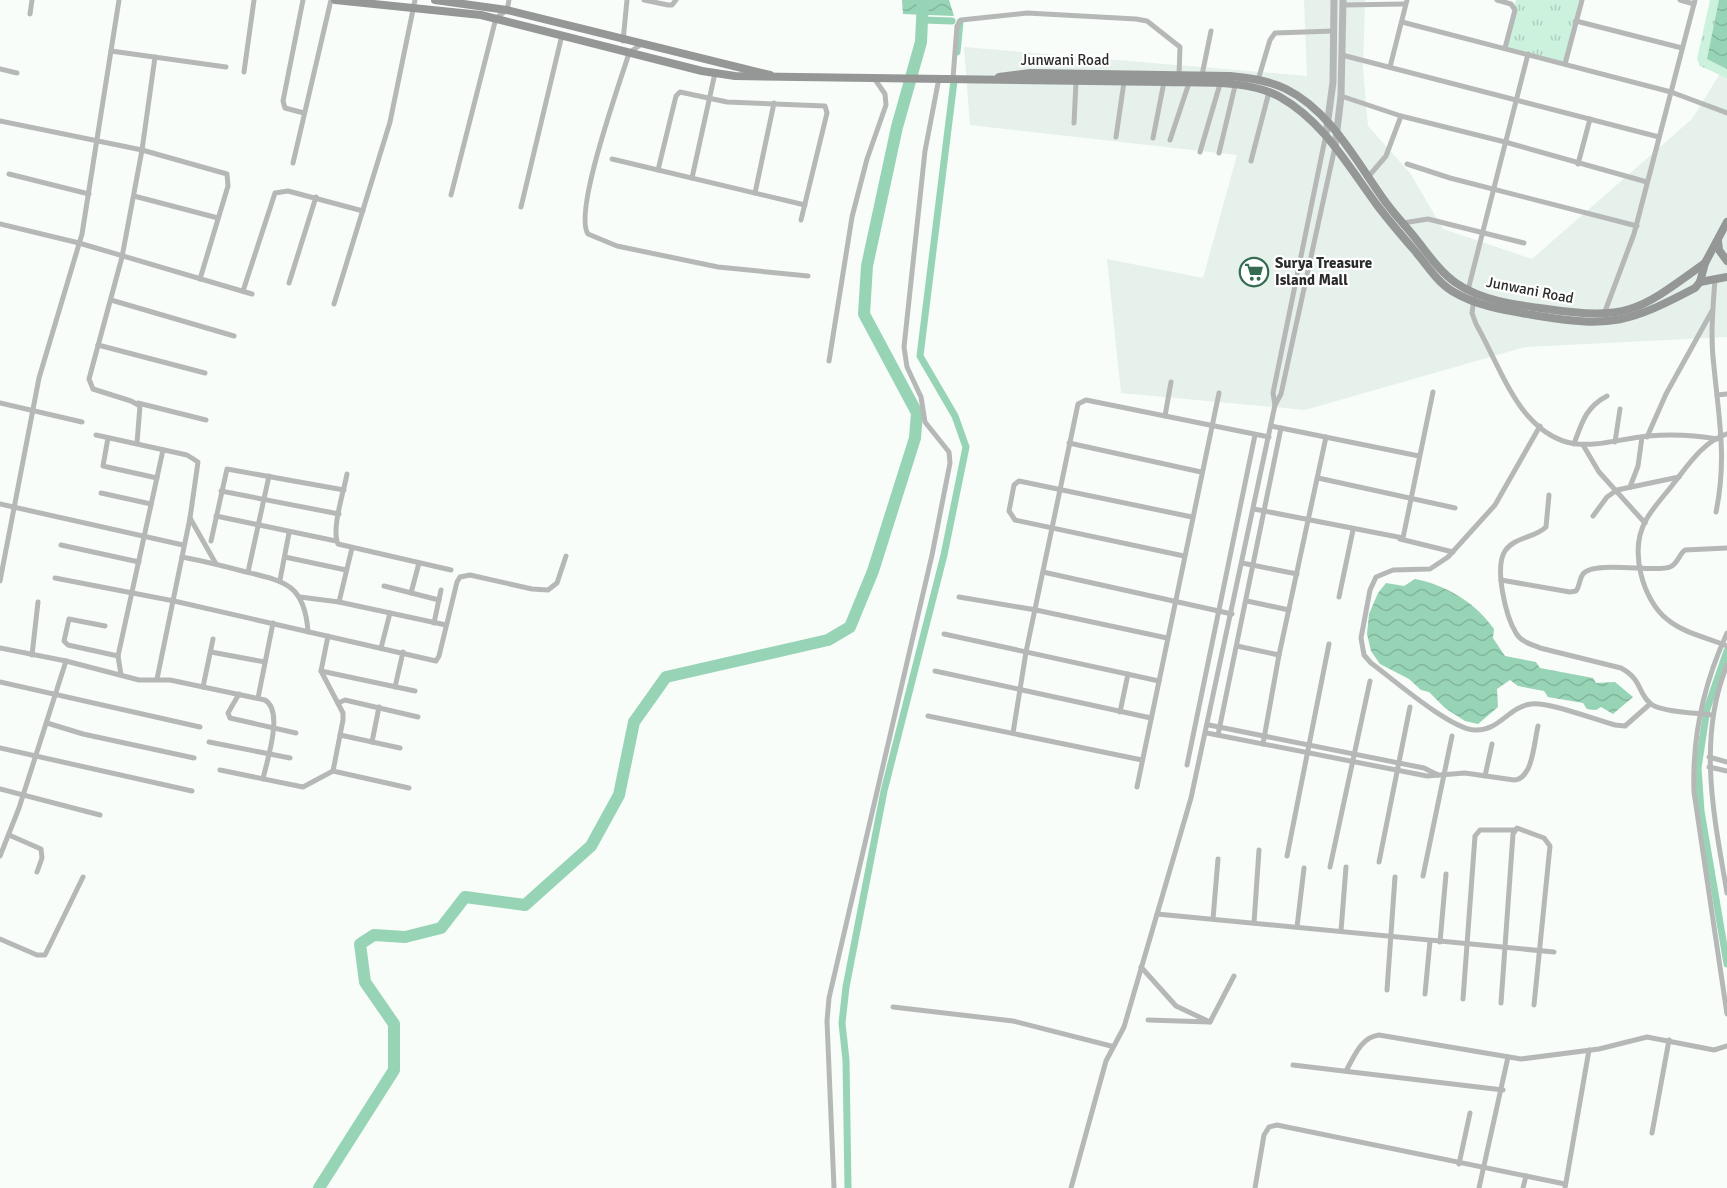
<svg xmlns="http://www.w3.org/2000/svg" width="1727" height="1188" viewBox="0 0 1727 1188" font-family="Signika,sans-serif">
  <defs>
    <pattern id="park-tufts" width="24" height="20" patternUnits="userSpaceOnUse" patternTransform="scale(1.5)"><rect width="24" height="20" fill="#ccf1dd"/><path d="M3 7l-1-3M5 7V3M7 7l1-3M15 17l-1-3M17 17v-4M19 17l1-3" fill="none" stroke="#afcfbe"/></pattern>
    <pattern id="water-waves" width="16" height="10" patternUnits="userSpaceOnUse" patternTransform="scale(1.5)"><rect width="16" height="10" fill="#97d4b5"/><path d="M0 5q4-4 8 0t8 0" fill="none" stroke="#82b69c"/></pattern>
  </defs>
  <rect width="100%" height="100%" fill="#f8fdfa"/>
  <!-- built -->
  <polygon fill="#e5f1ea" points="1304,0 1365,0 1363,69 1368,126 1410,173 1443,229 1532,259 1692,119 1727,62 1727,337 1525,347 1305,410 1121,393 1107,259 1203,278 1237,155 970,125 964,47 1307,76"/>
  <!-- park -->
  <g fill="url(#park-tufts)">
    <polygon points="1516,0 1582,0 1565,64 1505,48"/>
    <polygon points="1710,0 1727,0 1727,78 1700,66 1697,59"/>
  </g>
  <!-- water -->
  <g fill="url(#water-waves)">
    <polygon points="902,0 949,0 954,16 903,14"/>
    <polygon points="1719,0 1727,0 1727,69 1707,59"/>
    <path d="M1415 579C1446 585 1476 603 1494 629L1493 638 1505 656 1536 662 1540 668 1593 678 1596 683 1615 682 1633 697 1613 714 1601 707 1596 710 1587 709 1583 703 1548 697 1544 691 1518 686 1510 680 1497 689 1498 707 1478 724 1465 721 1445 708 1429 692 1421 690 1409 679 1380 664 1371 651 1367 634 1369 614 1378 593 1386 583 1404 586Z"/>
  </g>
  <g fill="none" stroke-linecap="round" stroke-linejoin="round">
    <!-- canal -->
    <g stroke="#97d4b5" stroke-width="7">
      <polyline points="923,20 952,21"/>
      <polyline points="957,52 960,22"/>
      <polyline points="1727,651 1707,709 1698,768 1701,811 1727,964"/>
      <polyline points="848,1188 846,1060 842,1023 846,987 884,791 944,555 966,447 955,416 920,356 954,81"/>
    </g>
    <!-- river -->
    <polyline stroke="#97d4b5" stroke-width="12" points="319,1188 394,1070 394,1024 365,982 360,944 374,935 405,937 441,928 465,897 525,905 591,846 619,795 634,722 666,677 828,640 850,627 873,571 915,438 917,413 864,314 867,266 897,127 921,42 923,0"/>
    <!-- minor -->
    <g stroke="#b6b8b7" stroke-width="5">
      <polyline points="303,0 283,101 285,108 304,113"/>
      <polyline points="644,0 668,5 672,5 676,0"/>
      <polyline points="1497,0 1511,4 1515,10 1505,48"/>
      <polyline points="1680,0 1694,4"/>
      <polyline points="1343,5 1405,4"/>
      <polyline points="30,14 32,0"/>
      <polyline points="1576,21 1682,48"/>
      <polyline points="1402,22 1671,92 1727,113"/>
      <polyline points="623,41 627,0"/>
      <path d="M640 45 629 53C620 83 573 212 588 234L617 246 718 267 808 276"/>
      <polyline points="111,51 226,67"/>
      <polyline points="1342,55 1659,137"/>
      <polyline points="1565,64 1582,0"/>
      <polyline points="1390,67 1407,0"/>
      <polyline points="0,69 17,73"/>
      <polyline points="244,72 254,0"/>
      <polyline points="1202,75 1211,31"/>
      <polyline points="953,78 957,26 961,20 1027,13 1136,19 1147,21 1180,47 1179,75"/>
      <polyline points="1258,80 1270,40 1275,33 1334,31"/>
      <polyline points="1341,96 1401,116 1505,142 1647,182"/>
      <polyline points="0,121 142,150 227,174 228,186 200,279"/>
      <polyline points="1074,123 1076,82"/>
      <polyline points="1116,137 1124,82"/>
      <polyline points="1153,138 1164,82"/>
      <polyline points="1170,140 1189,83"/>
      <polyline points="1200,152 1220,84"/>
      <polyline points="1219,153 1235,86"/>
      <polyline points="612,159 805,205"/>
      <polyline points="1251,161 1269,92"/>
      <polyline points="293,163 331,0"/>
      <polyline points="1407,164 1450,178 1637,226"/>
      <polyline points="1578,164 1590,119"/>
      <polyline points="658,170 676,96 680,92 727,102 825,106 827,113 801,220"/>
      <polyline points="9,174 89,194"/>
      <polyline points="1368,177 1386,156 1401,116"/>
      <polyline points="692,178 715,73"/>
      <polyline points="755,193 774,103"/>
      <polyline points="451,195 496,18 507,10 509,0"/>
      <polyline points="134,196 218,218"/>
      <polyline points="521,207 562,35"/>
      <polyline points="1403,223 1428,219 1524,243"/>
      <polyline points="0,224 79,243 252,294"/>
      <path d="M1715 279C1713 308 1710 337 1714 367 1719 419 1727 460 1716 512"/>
      <polyline points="289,283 316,197"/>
      <polyline points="1468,290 1528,54"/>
      <polyline points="243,291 275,193 288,191 363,211"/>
      <path d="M1474 299 1472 313 1476 324C1492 352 1508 394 1528 416 1567 460 1601 441 1648 436 1672 434 1694 435 1717 439"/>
      <polyline points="111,300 234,336"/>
      <polyline points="334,304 390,122 415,0"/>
      <polyline points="1604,314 1634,234 1695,0"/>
      <polyline points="98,345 205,373"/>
      <polyline points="829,361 852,217 867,159 886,105 885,94 874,78"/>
      <polyline points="1717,395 1727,394"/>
      <polyline points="0,403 82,422"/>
      <polyline points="138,403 206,420"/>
      <polyline points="1275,405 1273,393 1326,134"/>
      <polyline points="1165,416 1171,382"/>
      <polyline points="1271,426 1419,456"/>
      <path d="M1540 426 1495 505 1448 557 1430 569 1393 570 1376 577 1370 590 1361 638 1364 655 1371 663C1394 680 1449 728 1474 730 1499 732 1508 707 1531 704 1547 701 1596 720 1615 725L1625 726 1650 704"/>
      <path d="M1727 434C1704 441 1688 465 1674 483 1665 495 1653 507 1646 520 1629 550 1642 600 1668 620 1684 633 1708 638 1727 646"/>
      <polyline points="96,435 187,455 198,462 190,518 157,679"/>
      <polyline points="1647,437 1666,394 1712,311"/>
      <polyline points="108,438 103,466 157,478"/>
      <polyline points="1615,442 1620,409"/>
      <polyline points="137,443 140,406 131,401 93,389 89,379 122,257 142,150 155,57"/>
      <polyline points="1069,443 1201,472"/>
      <path d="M1574 444C1582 422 1586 407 1607 396"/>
      <polyline points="1583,445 1599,472 1645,523"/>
      <path d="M347 474C344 491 331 529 338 544L451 570"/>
      <polyline points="1318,478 1455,508"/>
      <polyline points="1630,487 1638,466 1642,437"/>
      <polyline points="221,491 339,514"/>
      <polyline points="101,493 151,504"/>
      <path d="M1549 495 1546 527C1535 538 1514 537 1505 551 1494 568 1506 617 1516 633 1521 642 1531 644 1540 648L1621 668C1643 680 1637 693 1651 704 1660 712 1699 713 1712 715"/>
      <polyline points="0,504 183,545"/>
      <polyline points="1254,509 1403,538 1433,392"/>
      <polyline points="216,516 336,541"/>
      <polyline points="1593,516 1607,497 1617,490 1679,477"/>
      <polyline points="190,518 216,564"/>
      <polyline points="1400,539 1453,552"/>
      <polyline points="211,541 227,469 344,490"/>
      <polyline points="61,545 139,562"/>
      <polyline points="1184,556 1015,520 1009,511 1014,485 1019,481 1192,517"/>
      <path d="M182 557C203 561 224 566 246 572 285 581 305 585 308 632"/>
      <polyline points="285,557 346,570"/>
      <polyline points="1242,563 1297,574"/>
      <polyline points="248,572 269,476"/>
      <polyline points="1043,572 1232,614"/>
      <polyline points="55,578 174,601 436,661 439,656 457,582 460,577 470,575 532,589 548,590 557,583 566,556"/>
      <polyline points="280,580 289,533"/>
      <path d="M1501 580 1570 592 1576 591C1580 586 1579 579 1583 574 1593 560 1658 573 1670 567 1678 564 1679 554 1685 550L1727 548"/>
      <polyline points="0,581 39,378 82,234 119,0"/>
      <polyline points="384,586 439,600"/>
      <polyline points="411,593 419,563"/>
      <polyline points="300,597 339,602 446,625"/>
      <polyline points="959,597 1036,610 1167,638"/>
      <polyline points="1339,597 1353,530"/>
      <polyline points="1247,601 1289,610"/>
      <polyline points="339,602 352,548"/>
      <polyline points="434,623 441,590"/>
      <polyline points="105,626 69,619 64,641 68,645 118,656"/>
      <path d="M1727 633C1704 683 1692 737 1694 792L1727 1014"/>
      <polyline points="944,634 1159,681"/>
      <polyline points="328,636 321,671 343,713 343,720 333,771"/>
      <polyline points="1237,646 1279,655"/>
      <path d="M0 648 66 661 139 680H170L265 700C284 711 267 760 263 779"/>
      <polyline points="381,648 390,613"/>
      <polyline points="211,652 265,662"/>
      <polyline points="32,655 38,602"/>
      <path d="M1727 665C1697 739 1714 816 1727 893"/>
      <polyline points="321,671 415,691"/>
      <polyline points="935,671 1151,718"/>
      <polyline points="121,675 118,656 163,450"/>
      <polyline points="0,682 200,727"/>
      <polyline points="203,687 213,639"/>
      <polyline points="395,687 403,652"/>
      <polyline points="239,694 228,713 230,718 296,733"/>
      <polyline points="258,698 273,623"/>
      <polyline points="338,703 345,700 418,717"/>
      <polyline points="1120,712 1128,674"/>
      <polyline points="928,716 1142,760"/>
      <polyline points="47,723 83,734 194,758"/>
      <polyline points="1209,725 1424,768 1438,775"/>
      <polyline points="1013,733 1026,652 1078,404 1086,400 1269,437"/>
      <path d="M1207 733 1427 776 1465 773 1514 780C1533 779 1534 742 1538 726"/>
      <polyline points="340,735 400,748"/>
      <polyline points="1218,735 1281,428"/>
      <polyline points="209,742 290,758"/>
      <polyline points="372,742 379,707"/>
      <polyline points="1263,744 1279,655 1326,437"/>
      <polyline points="0,748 192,791"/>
      <polyline points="1709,757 1727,762"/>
      <polyline points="1187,765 1255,435"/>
      <polyline points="1709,767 1727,771"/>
      <polyline points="220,770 303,787 333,771 409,788"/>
      <polyline points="1485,776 1492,744"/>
      <polyline points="1137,787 1219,393"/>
      <polyline points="0,789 100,815"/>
      <polyline points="9,835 41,849 42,858 37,872"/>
      <polyline points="0,856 19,808 66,661"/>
      <polyline points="1287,856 1329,644"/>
      <polyline points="1379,862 1410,707"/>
      <polyline points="1330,867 1370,681"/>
      <polyline points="1423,876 1452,736"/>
      <polyline points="1157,914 1554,952"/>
      <polyline points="1213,919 1218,859"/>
      <polyline points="1254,923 1259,850"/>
      <polyline points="1297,927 1304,868"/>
      <polyline points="1341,931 1346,867"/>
      <polyline points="0,939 37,955 45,955 83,877"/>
      <polyline points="1440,942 1446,874"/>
      <polyline points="1141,967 1176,1006 1210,1022"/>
      <polyline points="1387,990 1395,877"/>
      <polyline points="1425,994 1430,941"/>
      <polyline points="1463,999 1475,836 1480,830 1514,830"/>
      <polyline points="1501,1003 1513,834 1517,828 1544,838 1550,846 1534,1005"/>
      <polyline points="893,1007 1013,1021 1111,1046"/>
      <polyline points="1148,1020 1210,1022 1234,976"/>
      <polyline points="1293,1065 1503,1090"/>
      <path d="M1346 1071C1354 1057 1361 1037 1379 1035L1521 1059 1599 1049 1647 1037 1714 1050 1727 1046"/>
      <polyline points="1652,1133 1669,1040"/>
      <polyline points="1459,1164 1470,1113"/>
      <polyline points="834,1188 827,1021 829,998 932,555 950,463 949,452 925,422 921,397 907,367 904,347 925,151 939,78"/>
      <polyline points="1071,1188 1106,1061 1124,1027 1191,798 1275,405 1281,394 1335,147"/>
      <polyline points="1255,1188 1264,1135 1269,1127 1277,1125 1565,1184"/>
      <polyline points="1479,1188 1508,1057"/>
      <polyline points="1523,1188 1526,1176"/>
      <polyline points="1565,1188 1589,1050"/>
    </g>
    <!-- tertiary -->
    <g stroke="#b6b8b7" stroke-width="7">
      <polyline points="1326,134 1333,82 1334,0"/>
      <polyline points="1335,147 1341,96 1343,0"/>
    </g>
    <!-- secondary -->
    <g stroke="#959796" stroke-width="8">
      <path d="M335 0 481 15 702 71 735 76 1164 82C1200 83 1247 79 1280 97 1324 122 1348 166 1377 205 1389 221 1402 236 1415 251 1426 264 1437 282 1452 291 1478 307 1509 311 1539 316 1612 328 1630 322 1695 288L1700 282 1705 263 1727 222"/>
      <polyline points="435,0 507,10 770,75"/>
      <path d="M999 77 1031 73 1229 76C1248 78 1268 80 1286 89 1329 110 1355 159 1382 197 1392 212 1405 225 1416 239 1428 254 1440 272 1456 283 1482 301 1517 305 1547 309 1629 321 1640 310 1705 263"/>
      <polyline points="1718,241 1719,250 1727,261"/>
      <polyline points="1700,282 1727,277"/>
    </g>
  </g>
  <!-- icons -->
  <defs>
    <g id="supermarket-ring" transform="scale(1.5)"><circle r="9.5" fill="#fff" stroke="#346b51" stroke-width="1.5"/><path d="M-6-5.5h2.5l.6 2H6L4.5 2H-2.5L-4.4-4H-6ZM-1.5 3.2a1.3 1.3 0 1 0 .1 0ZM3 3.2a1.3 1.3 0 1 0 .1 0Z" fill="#346b51"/></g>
  </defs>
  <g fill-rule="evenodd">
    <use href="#supermarket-ring" x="1254" y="272"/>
  </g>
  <g text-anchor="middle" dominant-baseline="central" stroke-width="4.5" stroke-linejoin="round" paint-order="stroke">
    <!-- street labels -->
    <g font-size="15" fill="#2a2b2a" stroke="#fff">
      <text x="1065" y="60">Junwani Road</text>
      <text transform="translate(1530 290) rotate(11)">Junwani Road</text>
    </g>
    <!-- poi labels -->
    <g font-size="15" font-weight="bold" fill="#2a2b2a" stroke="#fff" text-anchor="start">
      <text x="1275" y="263">Surya Treasure<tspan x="1275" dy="17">Island Mall</tspan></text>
    </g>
  </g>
</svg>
